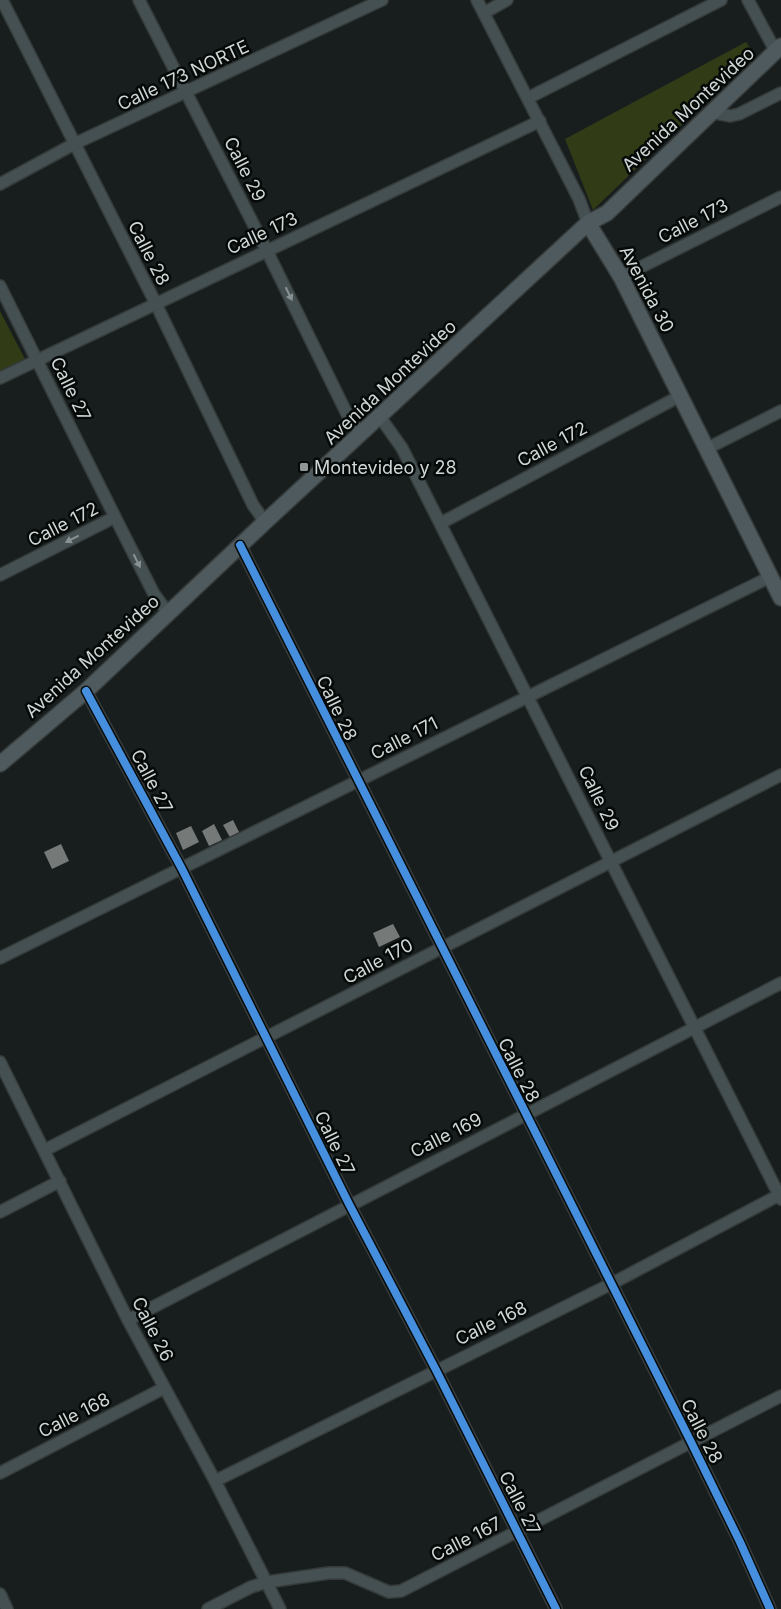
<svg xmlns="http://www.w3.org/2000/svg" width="781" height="1609" viewBox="0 0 781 1609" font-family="Inter,sans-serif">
  <rect width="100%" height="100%" fill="#181e1e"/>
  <!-- green -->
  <g fill="#313b16">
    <polygon points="746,42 754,55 593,210 565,139"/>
    <polygon points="0,311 26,361 0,374"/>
  </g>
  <!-- building -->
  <g fill="#757978">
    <polygon points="233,820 240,834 231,839 223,825"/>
    <polygon points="214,824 222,840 209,846 202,831"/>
    <polygon points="191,826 199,842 183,850 176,833"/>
    <polygon points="61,844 69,861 52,869 44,852"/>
    <polygon points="393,924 400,937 379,947 373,933"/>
  </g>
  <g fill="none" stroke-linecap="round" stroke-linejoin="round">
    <!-- street casing -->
    <g stroke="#363b3a" stroke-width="14">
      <g id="street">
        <polyline points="2,0 155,302 253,505 265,522"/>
        <polyline points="139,0 267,251 348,416 361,433"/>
        <polyline points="477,0 579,199 588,223"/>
        <polyline points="748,0 776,52"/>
        <polyline points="484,13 507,0"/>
        <polyline points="528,98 721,0"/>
        <polyline points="710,112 730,116 739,114 781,93"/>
        <polyline points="0,184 74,144 382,0"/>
        <polyline points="621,277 781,197"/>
        <polyline points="0,286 115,517 154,594 168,613"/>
        <polyline points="0,378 540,121"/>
        <path d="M380 417 402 448C530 697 653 949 781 1199"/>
        <polyline points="706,449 781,411"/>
        <polyline points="441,523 680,396"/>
        <polyline points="240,545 691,1442 740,1542 770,1609"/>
        <polyline points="0,575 115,517"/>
        <polyline points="86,691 182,869 349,1204 436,1370 556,1609"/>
        <polyline points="0,958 770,577"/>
        <polyline points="0,1062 128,1320 215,1481 280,1609"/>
        <polyline points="45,1150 781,775"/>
        <polyline points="0,1212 60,1181"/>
        <polyline points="128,1320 781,983"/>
        <polyline points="0,1473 164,1388"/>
        <polyline points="215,1481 611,1284 781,1194"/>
        <polyline points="0,1594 7,1609"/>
        <polyline points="208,1609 251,1587 267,1582 329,1573 345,1573 389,1592 401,1591 781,1396"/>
      </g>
    </g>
    <!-- secondary casing -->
    <g stroke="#363b3a" stroke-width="18">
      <g id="secondary">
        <polyline points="588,223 621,277 781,598"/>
        <polyline points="0,764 86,691 265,522 588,223 607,213 781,46"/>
      </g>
    </g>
    <!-- street -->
    <use href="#street" stroke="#455053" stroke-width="11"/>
    <!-- secondary -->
    <use href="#secondary" stroke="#4e5a5e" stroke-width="15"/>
    <!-- cycleway casing -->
    <g stroke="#050a09" stroke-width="11">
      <g id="cycleway">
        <polyline points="240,545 691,1442 740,1542 770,1609"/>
        <polyline points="86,691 182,869 349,1204 436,1370 556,1609"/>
      </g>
    </g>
    <!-- cycleway -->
    <use href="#cycleway" stroke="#468fdf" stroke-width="8"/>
  </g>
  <!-- one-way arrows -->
  <defs><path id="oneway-solid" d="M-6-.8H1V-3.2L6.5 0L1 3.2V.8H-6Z" transform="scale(1.25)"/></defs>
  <g fill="#8a9394">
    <use href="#oneway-solid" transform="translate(289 294) rotate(64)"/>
    <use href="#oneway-solid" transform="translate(72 539) rotate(153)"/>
    <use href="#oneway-solid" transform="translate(137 561) rotate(63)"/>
  </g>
  <!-- markers -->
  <rect fill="#8f9695" stroke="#050a09" stroke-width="2" x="299" y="462" width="10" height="10" rx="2.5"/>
  <g text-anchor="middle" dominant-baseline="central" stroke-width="5" stroke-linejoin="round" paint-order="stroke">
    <!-- street labels -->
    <g font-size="18" fill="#cfd6d5" stroke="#050a09">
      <text transform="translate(183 75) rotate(-25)">Calle 173 NORTE</text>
      <text transform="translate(688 109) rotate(-43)">Avenida Montevideo</text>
      <text transform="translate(245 169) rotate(63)">Calle 29</text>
      <text transform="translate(693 221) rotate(-27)">Calle 173</text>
      <text transform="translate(262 233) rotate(-25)">Calle 173</text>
      <text transform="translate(149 253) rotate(63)">Calle 28</text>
      <text transform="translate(647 289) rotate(62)">Avenida 30</text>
      <text transform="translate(390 382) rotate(-43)">Avenida Montevideo</text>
      <text transform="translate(71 389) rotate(64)">Calle 27</text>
      <text transform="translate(552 444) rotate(-28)">Calle 172</text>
      <text transform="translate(63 524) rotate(-27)">Calle 172</text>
      <text transform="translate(92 656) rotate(-42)">Avenida Montevideo</text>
      <text transform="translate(337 708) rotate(64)">Calle 28</text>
      <text transform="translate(404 738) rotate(-27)">Calle 171</text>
      <text transform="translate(152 781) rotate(62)">Calle 27</text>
      <text transform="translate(599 798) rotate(64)">Calle 29</text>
      <text transform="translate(378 961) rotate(-28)">Calle 170</text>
      <text transform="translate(519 1070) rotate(63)">Calle 28</text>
      <text transform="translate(446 1135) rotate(-27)">Calle 169</text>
      <text transform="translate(335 1143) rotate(64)">Calle 27</text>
      <text transform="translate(491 1323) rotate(-26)">Calle 168</text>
      <text transform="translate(153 1329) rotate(63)">Calle 26</text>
      <text transform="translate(74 1415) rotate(-27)">Calle 168</text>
      <text transform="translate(702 1431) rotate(63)">Calle 28</text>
      <text transform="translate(520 1503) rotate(63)">Calle 27</text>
      <text transform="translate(466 1539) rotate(-27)">Calle 167</text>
    </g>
    <!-- poi labels -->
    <g font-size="18" fill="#cfd6d5" stroke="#050a09" text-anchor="start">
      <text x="314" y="467">Montevideo y 28</text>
    </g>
  </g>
</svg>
